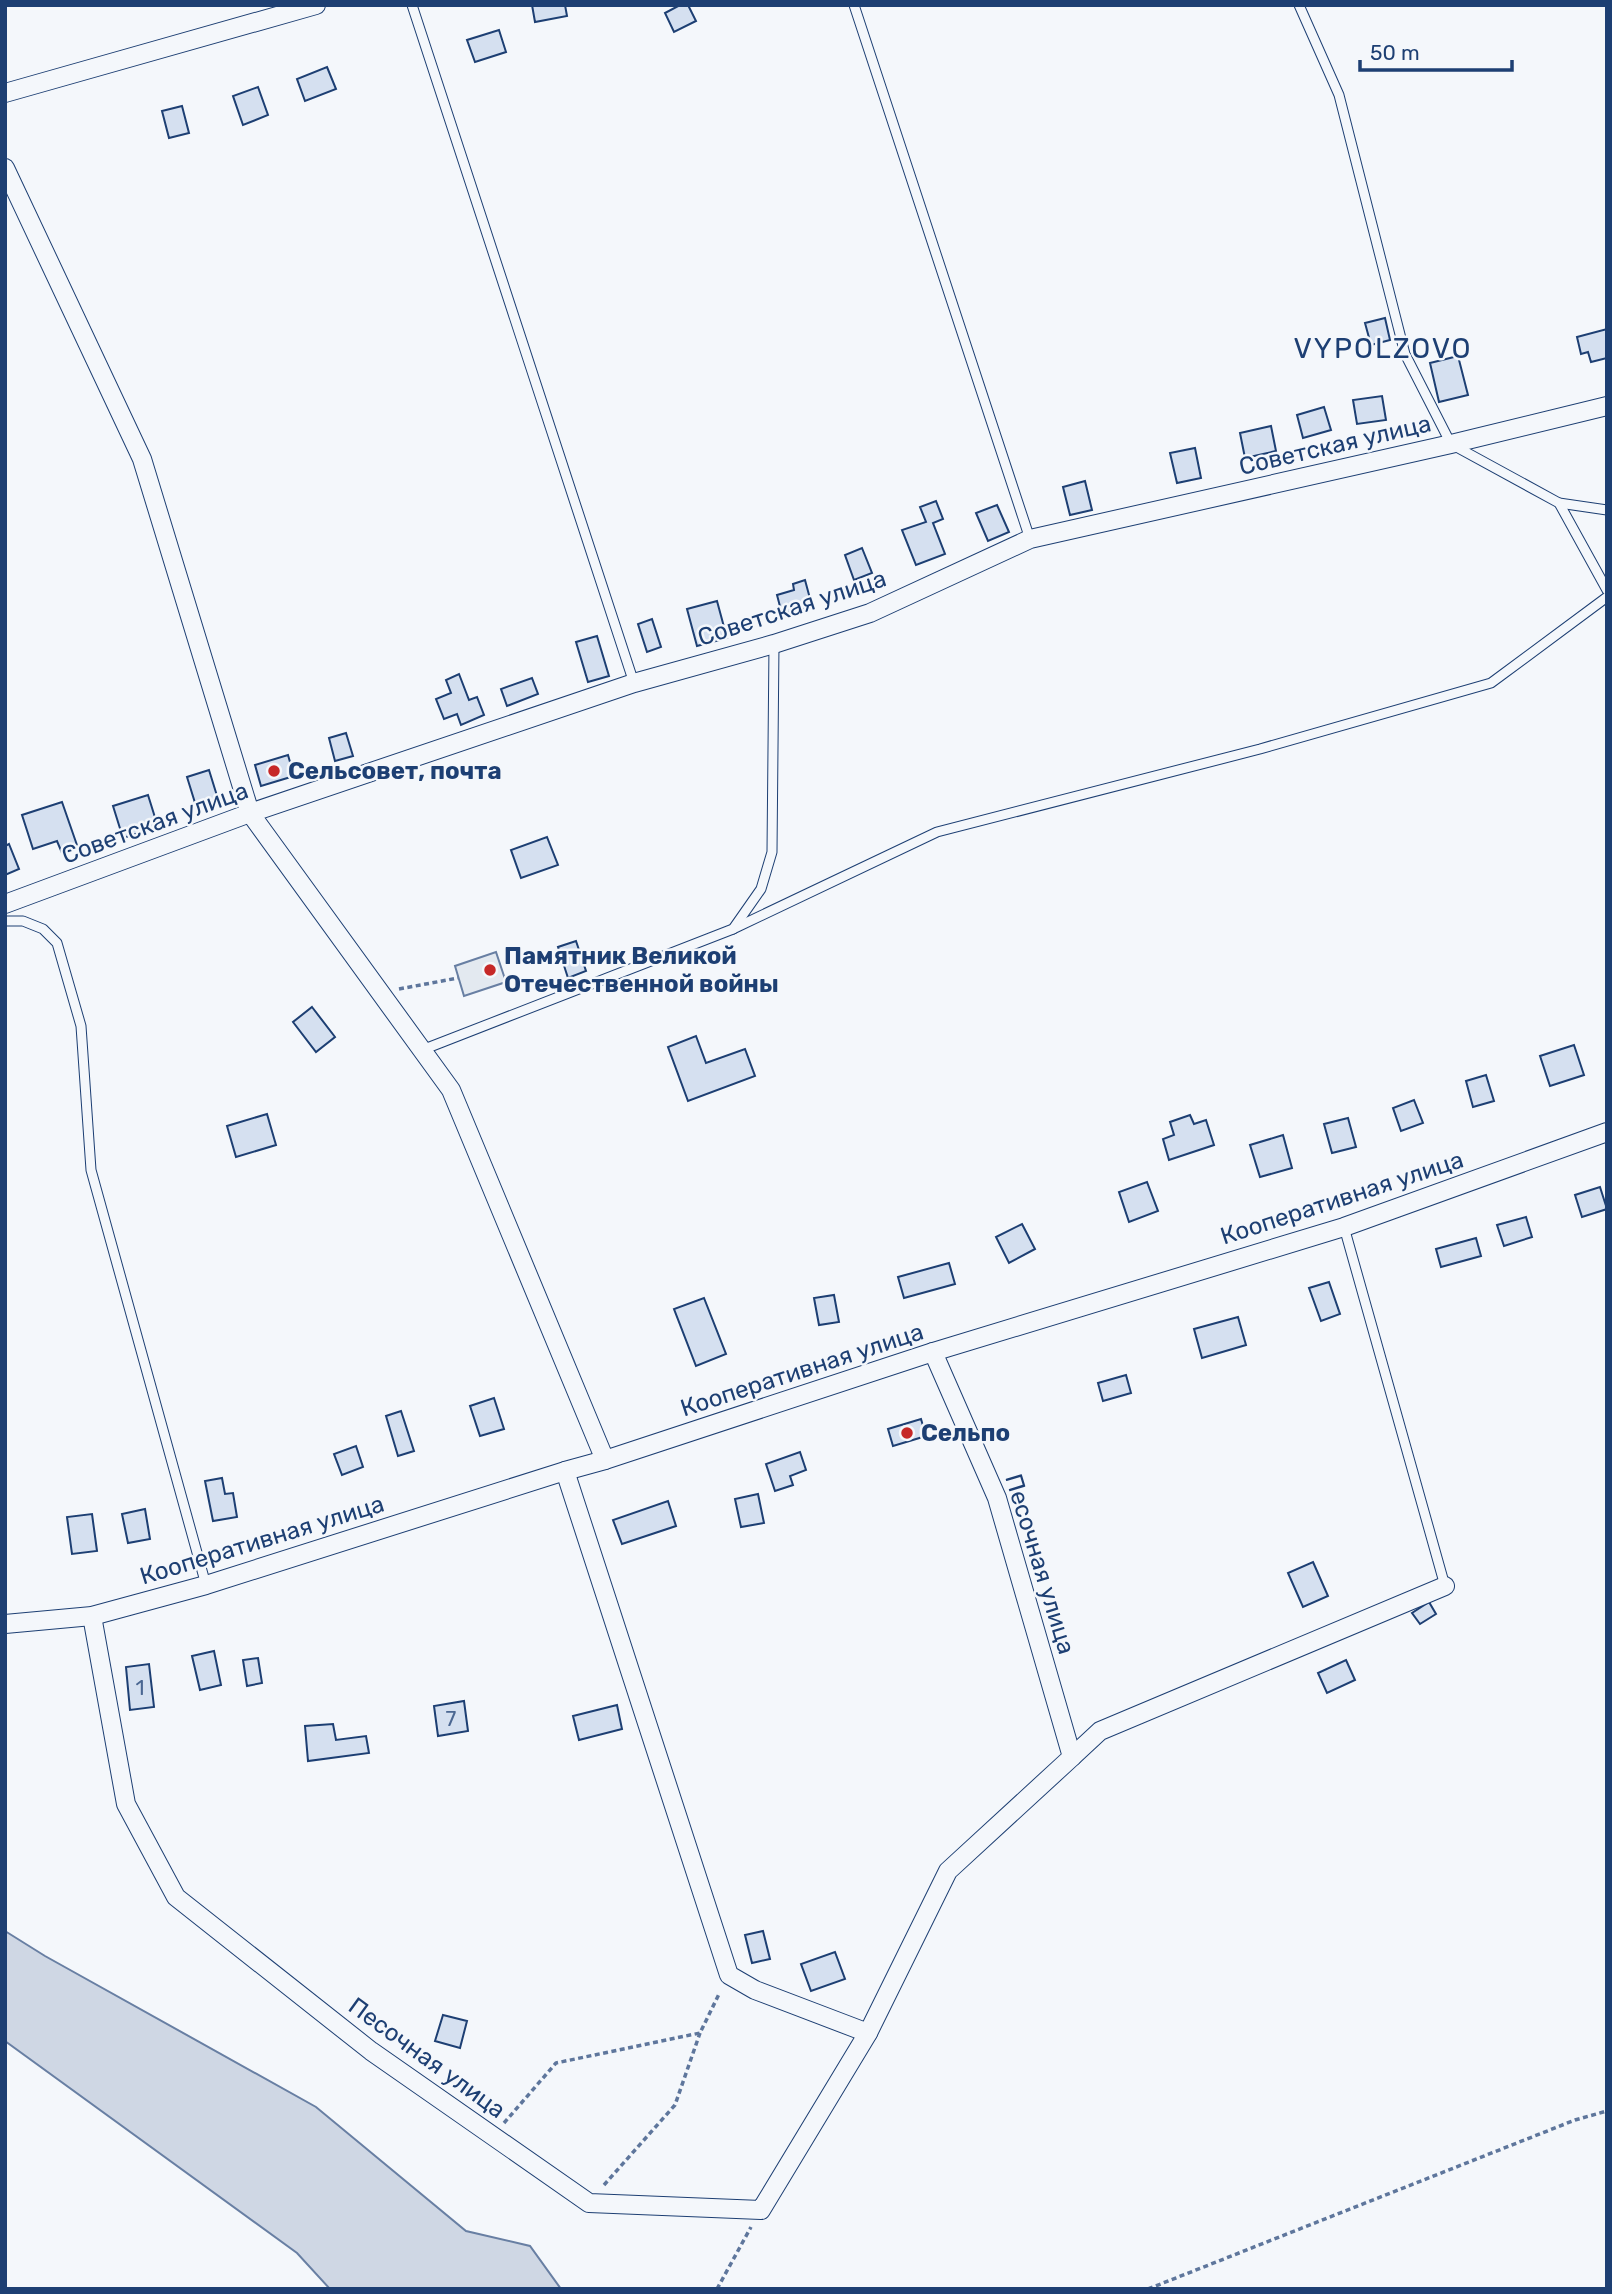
<svg xmlns="http://www.w3.org/2000/svg" width="1612" height="2294" viewBox="0 0 1612 2294" font-family="Rubik,sans-serif">
  <rect width="100%" height="100%" fill="#f4f7fb"/>
  <!-- green -->
  <polygon fill="#e3e9f0" stroke="#687fa3" stroke-width="2" points="496,952 506,982 464,996 455,966"/>
  <!-- water -->
  <polygon fill="#cfd7e4" stroke="#687fa3" stroke-width="2" points="5,1931 45,1956 316,2107 466,2231 530,2246 561,2289 330,2289 297,2253 5,2041"/>
  <!-- building -->
  <g fill="#d5e0f0" stroke="#1d3f73" stroke-width="2">
    <polygon points="532,5 565,5 567,16 535,22"/>
    <polygon points="680,5 688,5 696,21 674,32 665,13"/>
    <polygon points="499,30 506,52 475,62 467,40"/>
    <polygon points="327,67 336,89 305,101 297,79"/>
    <polygon points="258,87 268,115 243,125 233,96"/>
    <polygon points="182,106 189,133 169,138 162,111"/>
    <polygon points="1385,318 1390,340 1371,345 1365,323"/>
    <polygon points="1607,329 1607,358 1591,362 1588,352 1581,354 1577,337"/>
    <polygon points="1458,356 1468,395 1439,402 1430,363"/>
    <polygon points="1382,396 1386,420 1357,424 1353,400"/>
    <polygon points="1324,407 1331,430 1303,438 1297,415"/>
    <polygon points="1271,426 1276,451 1245,458 1240,433"/>
    <polygon points="1195,448 1201,478 1177,483 1170,453"/>
    <polygon points="1085,481 1092,510 1070,515 1063,487"/>
    <polygon points="936,501 943,519 933,523 945,554 916,565 902,530 926,522 920,507"/>
    <polygon points="997,505 1009,532 988,541 976,513"/>
    <polygon points="862,548 872,573 854,580 845,555"/>
    <polygon points="805,580 812,606 782,614 777,595 794,590 793,584"/>
    <polygon points="717,601 727,638 697,646 687,609"/>
    <polygon points="652,619 661,647 647,652 638,624"/>
    <polygon points="597,636 609,676 588,682 576,642"/>
    <polygon points="459,674 469,700 477,697 484,715 461,725 457,714 444,719 436,699 451,693 446,680"/>
    <polygon points="532,678 538,694 507,706 501,689"/>
    <polygon points="346,733 353,756 335,761 329,738"/>
    <polygon points="288,755 294,776 261,786 255,765"/>
    <polygon points="209,770 218,799 196,806 187,777"/>
    <polygon points="148,795 158,827 123,838 113,806"/>
    <polygon points="62,802 78,848 62,853 57,841 33,849 22,815"/>
    <polygon points="547,837 558,865 521,878 511,850"/>
    <polygon points="9,844 19,869 5,875 5,846"/>
    <polygon points="576,941 586,971 568,978 558,947"/>
    <polygon points="312,1007 335,1037 316,1052 293,1022"/>
    <polygon points="696,1036 706,1063 745,1049 755,1076 688,1101 668,1047"/>
    <polygon points="1574,1045 1584,1075 1550,1086 1540,1056"/>
    <polygon points="1486,1075 1494,1101 1473,1107 1466,1081"/>
    <polygon points="1414,1100 1423,1123 1401,1131 1393,1108"/>
    <polygon points="267,1114 276,1145 236,1157 227,1126"/>
    <polygon points="1190,1115 1194,1124 1206,1120 1214,1145 1169,1160 1163,1139 1174,1135 1170,1122"/>
    <polygon points="1348,1118 1356,1147 1332,1153 1324,1124"/>
    <polygon points="1283,1135 1292,1168 1260,1177 1250,1145"/>
    <polygon points="1147,1182 1158,1211 1129,1222 1119,1192"/>
    <polygon points="1600,1187 1607,1209 1582,1217 1575,1195"/>
    <polygon points="1526,1217 1532,1237 1504,1246 1497,1225"/>
    <polygon points="1022,1224 1035,1249 1009,1263 996,1237"/>
    <polygon points="1476,1238 1481,1256 1441,1267 1436,1249"/>
    <polygon points="949,1263 955,1284 904,1298 898,1277"/>
    <polygon points="1329,1282 1340,1314 1321,1321 1309,1288"/>
    <polygon points="834,1295 839,1322 819,1325 814,1298"/>
    <polygon points="704,1298 726,1354 696,1366 674,1309"/>
    <polygon points="1238,1317 1246,1345 1202,1358 1194,1329"/>
    <polygon points="1126,1375 1131,1393 1103,1401 1098,1383"/>
    <polygon points="494,1398 504,1429 480,1436 470,1406"/>
    <polygon points="401,1411 414,1451 398,1456 386,1416"/>
    <polygon points="921,1419 926,1436 893,1446 888,1429"/>
    <polygon points="356,1446 363,1467 342,1475 334,1454"/>
    <polygon points="800,1452 806,1470 790,1476 793,1485 775,1491 766,1464"/>
    <polygon points="222,1478 225,1494 233,1493 237,1517 213,1521 205,1481"/>
    <polygon points="758,1494 764,1523 741,1527 735,1499"/>
    <polygon points="668,1501 676,1526 622,1544 613,1520"/>
    <polygon points="145,1509 150,1539 128,1543 122,1514"/>
    <polygon points="92,1514 97,1551 72,1554 67,1517"/>
    <polygon points="1313,1562 1328,1596 1303,1607 1288,1573"/>
    <polygon points="1429,1602 1436,1614 1420,1624 1412,1613"/>
    <polygon points="214,1651 221,1685 200,1690 192,1656"/>
    <polygon points="258,1658 262,1683 247,1686 243,1660"/>
    <polygon points="1346,1660 1355,1680 1327,1693 1318,1673"/>
    <polygon points="149,1664 154,1707 130,1710 126,1667"/>
    <polygon points="464,1701 468,1731 438,1736 434,1706"/>
    <polygon points="617,1705 622,1729 579,1740 573,1716"/>
    <polygon points="333,1724 336,1740 366,1736 369,1753 308,1761 305,1726"/>
    <polygon points="763,1931 770,1959 752,1963 745,1935"/>
    <polygon points="835,1952 845,1979 811,1991 801,1964"/>
    <polygon points="443,2015 467,2021 460,2048 435,2041"/>
  </g>
  <g fill="none" stroke-linecap="round" stroke-linejoin="round">
    <!-- lane casing -->
    <g stroke="#1d3f73" stroke-width="11">
      <g id="lane">
        <polyline points="412,5 634,683"/>
        <polyline points="854,5 1030,539"/>
        <polyline points="1299,5 1339,95 1405,354 1451,444 1559,503 1607,590"/>
        <polyline points="1559,503 1607,510"/>
        <polyline points="5,921 23,921 43,929 57,943 81,1026 91,1170 206,1585"/>
        <polyline points="733,929 937,832 1260,749 1491,683 1607,597"/>
        <polyline points="422,1050 733,929 761,889 772,852 774,644"/>
        <polyline points="1344,1227 1445,1586"/>
      </g>
    </g>
    <!-- street casing -->
    <g stroke="#1d3f73" stroke-width="20">
      <g id="street">
        <polyline points="5,93 316,5"/>
        <polyline points="5,168 142,459 250,813 451,1090 605,1460"/>
        <polyline points="5,904 250,813 634,683 774,644 870,613 1030,539 1451,444 1607,406"/>
        <polyline points="565,1471 729,1975 755,1990 868,2033"/>
        <polyline points="92,1616 126,1804 176,1897 371,2051 589,2203 761,2210 868,2033 948,1871 1072,1757 997,1498 933,1352"/>
        <polyline points="5,1624 92,1616 206,1585 565,1471 605,1460 933,1352 1344,1227 1607,1132"/>
        <polyline points="1072,1757 1100,1731 1445,1586"/>
      </g>
    </g>
    <!-- path -->
    <g stroke="#5e769c" stroke-width="3.5" stroke-dasharray="5 3.5" stroke-linecap="butt">
      <polyline points="399,989 458,978"/>
      <polyline points="504,2123 556,2063 700,2033 720,1992"/>
      <polyline points="604,2185 675,2105 700,2033"/>
      <polyline points="717,2289 751,2227"/>
      <polyline points="1148,2289 1575,2120 1607,2111"/>
    </g>
    <!-- lane -->
    <use href="#lane" stroke="#f4f7fb" stroke-width="9"/>
    <!-- street -->
    <use href="#street" stroke="#f4f7fb" stroke-width="18"/>
  </g>
  <!-- markers -->
  <g fill="#c62828" stroke="#f4f7fb" stroke-width="2.5">
    <circle cx="274" cy="771" r="7"/>
    <circle cx="490" cy="970" r="7"/>
    <circle cx="907" cy="1433" r="7"/>
  </g>
  <g text-anchor="middle" dominant-baseline="central" stroke-width="5" stroke-linejoin="round" paint-order="stroke">
    <!-- number labels -->
    <g font-size="21" fill="#4b6792">
      <text x="140" y="1687">1</text>
      <text x="451" y="1718">7</text>
    </g>
    <!-- street labels -->
    <g font-size="24" fill="#1d3f73" stroke="#f4f7fb">
      <text transform="translate(1335 445) rotate(-13)">Советская улица</text>
      <text transform="translate(792 608) rotate(-18)">Советская улица</text>
      <text transform="translate(155 823) rotate(-20)">Советская улица</text>
      <text transform="translate(1342 1198) rotate(-18)">Кооперативная улица</text>
      <text transform="translate(802 1370) rotate(-18)">Кооперативная улица</text>
      <text transform="translate(262 1540) rotate(-17)">Кооперативная улица</text>
      <text transform="translate(1040 1564) rotate(73)">Песочная улица</text>
      <text transform="translate(427 2058) rotate(36)">Песочная улица</text>
    </g>
    <!-- poi labels -->
    <g font-size="24" font-weight="bold" fill="#1d3f73" stroke="#f4f7fb" text-anchor="start">
      <text x="288" y="771">Сельсовет, почта</text>
      <text x="504" y="956">Памятник Великой<tspan x="504" dy="28">Отечественной войны</tspan></text>
      <text x="921" y="1433">Сельпо</text>
    </g>
    <!-- quarter labels -->
    <g font-size="28" letter-spacing="2" fill="#1d3f73" stroke="#f4f7fb">
      <text x="1383" y="348">VYPOLZOVO</text>
    </g>
  </g>
  <!-- border -->
  <rect width="1612" height="2294" fill="none" stroke="#1d3f73" stroke-width="14"/>
  <!-- scale -->
  <path d="M1360 60v10h152v-10" fill="none" stroke="#1d3f73" stroke-width="3.5"/>
  <text x="1370" y="60" font-size="21" fill="#1d3f73" stroke="#f4f7fb" stroke-width="5" paint-order="stroke">50 m</text>
</svg>
